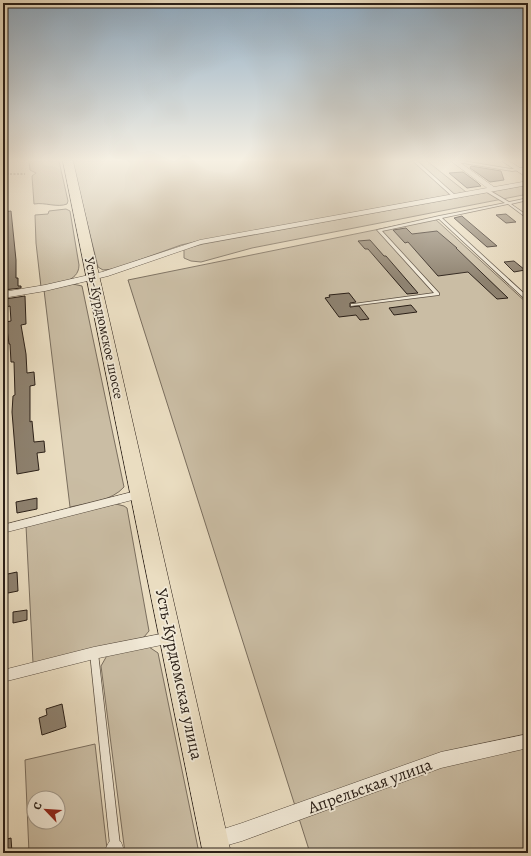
<svg xmlns="http://www.w3.org/2000/svg" width="531" height="856" viewBox="0 0 531 856" font-family="Alegreya,serif">
  <rect width="100%" height="100%" fill="#eaddc1"/>
  <filter id="stains"><feTurbulence type="fractalNoise" baseFrequency=".005" numOctaves="4"/><feColorMatrix values="0 0 0 0 .2 0 0 0 0 .09 0 0 0 0 .02 0 0 0 .5 -.17"/></filter>
  <radialGradient id="worn" r=".72"><stop offset=".6" stop-color="#630" stop-opacity="0"/><stop offset="1" stop-color="#630" stop-opacity=".3"/></radialGradient>
  <!-- green -->
  <g fill="#cabda4" stroke="#7a6e5e" fill-rule="evenodd">
    <path d="M29 161H59L68 201 67 204C57 208 45 202 34 204L32 176 36 173 30 170Z"/>
    <polygon points="72,161 427,161 466,192 199,241 181,245 114,269 103,270 98,267"/>
    <polygon points="528,185 528,194 523,195 252,248 201,262 191,261 184,258 184,249 203,244"/>
    <path d="M66 209 70 211 79 265C79 283 55 284 41 287L36 243 35 215 48 214 49 211Z"/>
    <polygon points="434,218 528,304 528,853 310,853 128,280"/>
    <path d="M73 284 82 286 124 487C112 501 88 503 70 507L44 290Z"/>
    <polygon points="116,504 124,506 127,508 149,631 144,637 138,640 33,663 26,526"/>
    <polygon points="149,647 158,653 199,853 125,853 101,666 109,652"/>
    <path d="M95 744 107 849 89 853H29L25 760ZM34 798H58V822H34Z"/>
  </g>
  <!-- building -->
  <g fill="#8e8270" stroke="#2b2018">
    <polygon points="471,166 501,171 504,180 490,182 470,168"/>
    <polygon points="463,172 478,183 481,186 467,188 449,173"/>
    <polygon points="11,211 16,260 16,278 18,278 18,286 21,286 21,288 3,290 3,212"/>
    <polygon points="506,214 516,222 506,223 496,215"/>
    <polygon points="462,216 463,217 497,246 487,247 454,218"/>
    <polygon points="406,228 412,234 437,231 457,248 456,248 508,298 497,299 468,272 438,276 408,242 405,243 393,230"/>
    <polygon points="370,240 384,256 386,256 418,293 407,294 368,249 365,249 358,241"/>
    <polygon points="514,261 525,270 514,272 504,262"/>
    <polygon points="349,293 356,302 350,303 350,307 359,306 369,319 360,320 356,315 339,317 325,298 330,297 329,295"/>
    <polygon points="25,296 26,324 21,325 26,354 27,373 34,372 35,385 30,386 30,422 32,421 34,442 44,441 45,452 37,453 39,470 17,474 12,412 13,396 15,395 14,362 11,362 10,344 9,344 6,322 11,321 10,306 6,307 5,299"/>
    <polygon points="411,305 417,312 394,315 389,308"/>
    <polygon points="37,498 37,509 17,513 16,502"/>
    <polygon points="17,572 18,591 3,594 3,575"/>
    <polygon points="27,610 27,620 13,623 13,612"/>
    <polygon points="62,704 66,727 42,735 39,718 47,715 46,709"/>
    <polygon points="11,838 12,853 3,853 3,840"/>
  </g>
  <g fill="none" stroke-linecap="round" stroke-linejoin="round">
    <!-- lane casing -->
    <g stroke="#5b4f42" stroke-width="1.5">
      <g id="lane">
        <polygon points="413,161 417,161 455,195 455,197 453,197"/>
        <polygon points="455,161 463,161 512,169 528,167 528,169 512,171 463,163 456,163 454,162"/>
        <polygon points="485,189 487,189 509,202 528,198 528,200 511,204 528,216 528,219 508,204 442,218 528,297 528,300 526,300 439,219 382,231 439,293 439,295 351,306 351,304 353,304 434,293 377,230 439,216 505,203 485,191"/>
        <polygon points="94,650 97,651 98,653 120,845 118,848 115,850 112,848 110,845 90,653 91,651"/>
      </g>
    </g>
    <!-- street casing -->
    <g stroke="#5b4f42" stroke-width="1">
      <g id="street">
        <polygon points="451,161 458,161 494,187 528,181 528,185 201,244 108,276 45,291 3,298 3,292 45,285 102,272 200,240 487,188"/>
        <polygon points="502,161 509,161 528,173 528,178"/>
        <polygon points="140,490 144,491 146,494 144,497 3,533 3,525"/>
        <polygon points="171,632 176,634 178,638 176,642 94,659 3,682 3,670 94,647"/>
        <polygon points="528,734 528,748 441,768 242,841 214,849 208,846 205,840 208,834 242,823 441,752"/>
        <polygon points="115,839 121,842 125,853 107,853 106,848 109,842"/>
      </g>
    </g>
    <!-- primary casing -->
    <g stroke="#2b2018" stroke-width="1">
      <polygon id="primary" points="63,161 73,161 231,853 203,853"/>
    </g>
    <!-- path -->
    <polyline stroke="#2b2018" stroke-width="1" stroke-dasharray="2 1.5" stroke-linecap="butt" points="3,174 25,174"/>
    <!-- lane -->
    <use href="#lane" fill="#f1e9d7" fill-rule="evenodd"/>
    <!-- street -->
    <use href="#street" fill="#f1e9d7" fill-rule="evenodd"/>
    <!-- primary -->
    <use href="#primary" fill="#eaddc1" fill-rule="evenodd"/>
  </g>
  <!-- sky -->
  <linearGradient id="sky" x2="0" y2="1"><stop stop-color="#8fabc2"/><stop offset="0.57" stop-color="#f6f0e3"/><stop offset="1" stop-color="#f6f0e3" stop-opacity="0"/></linearGradient>
  <rect width="531" height="281" fill="url(#sky)"/>
  <g text-anchor="middle" dominant-baseline="central" stroke-width="3.5" stroke-linejoin="round" paint-order="stroke">
    <!-- street labels -->
    <g font-size="14" fill="#2b2018" stroke="#f1e9d7">
      <text transform="translate(104 328) rotate(78)">Усть-Курдюмское шоссе</text>
    </g>
    <!-- near-street labels -->
    <g font-size="17" fill="#2b2018" stroke="#f1e9d7">
      <text transform="translate(179 674) rotate(78)">Усть-Курдюмская улица</text>
      <text transform="translate(370 786) rotate(-20)">Апрельская улица</text>
    </g>
  </g>
  <!-- margin -->
  <rect width="531" height="856" fill="none" stroke="#eaddc1" stroke-width="16"/>
  <rect x="4" y="4" width="523" height="848" fill="none" stroke="#2b2018" stroke-width="2"/>
  <rect x="8" y="8" width="515" height="840" fill="none" stroke="#2b2018"/>
  <!-- north arrow -->
  <g transform="translate(46 810) rotate(295)"><circle r="19" fill="#f1e9d7" stroke="#a2998b"/>
  <path d="M0-3L7 15L0 10L-7 15Z" fill="#8f2418"/>
  <text y="-6" font-size="11" font-weight="bold" text-anchor="middle" fill="#2b2018">С</text>
  </g>
  <rect width="100%" height="100%" filter="url(#stains)"/>
  <rect width="100%" height="100%" fill="url(#worn)"/>
</svg>
